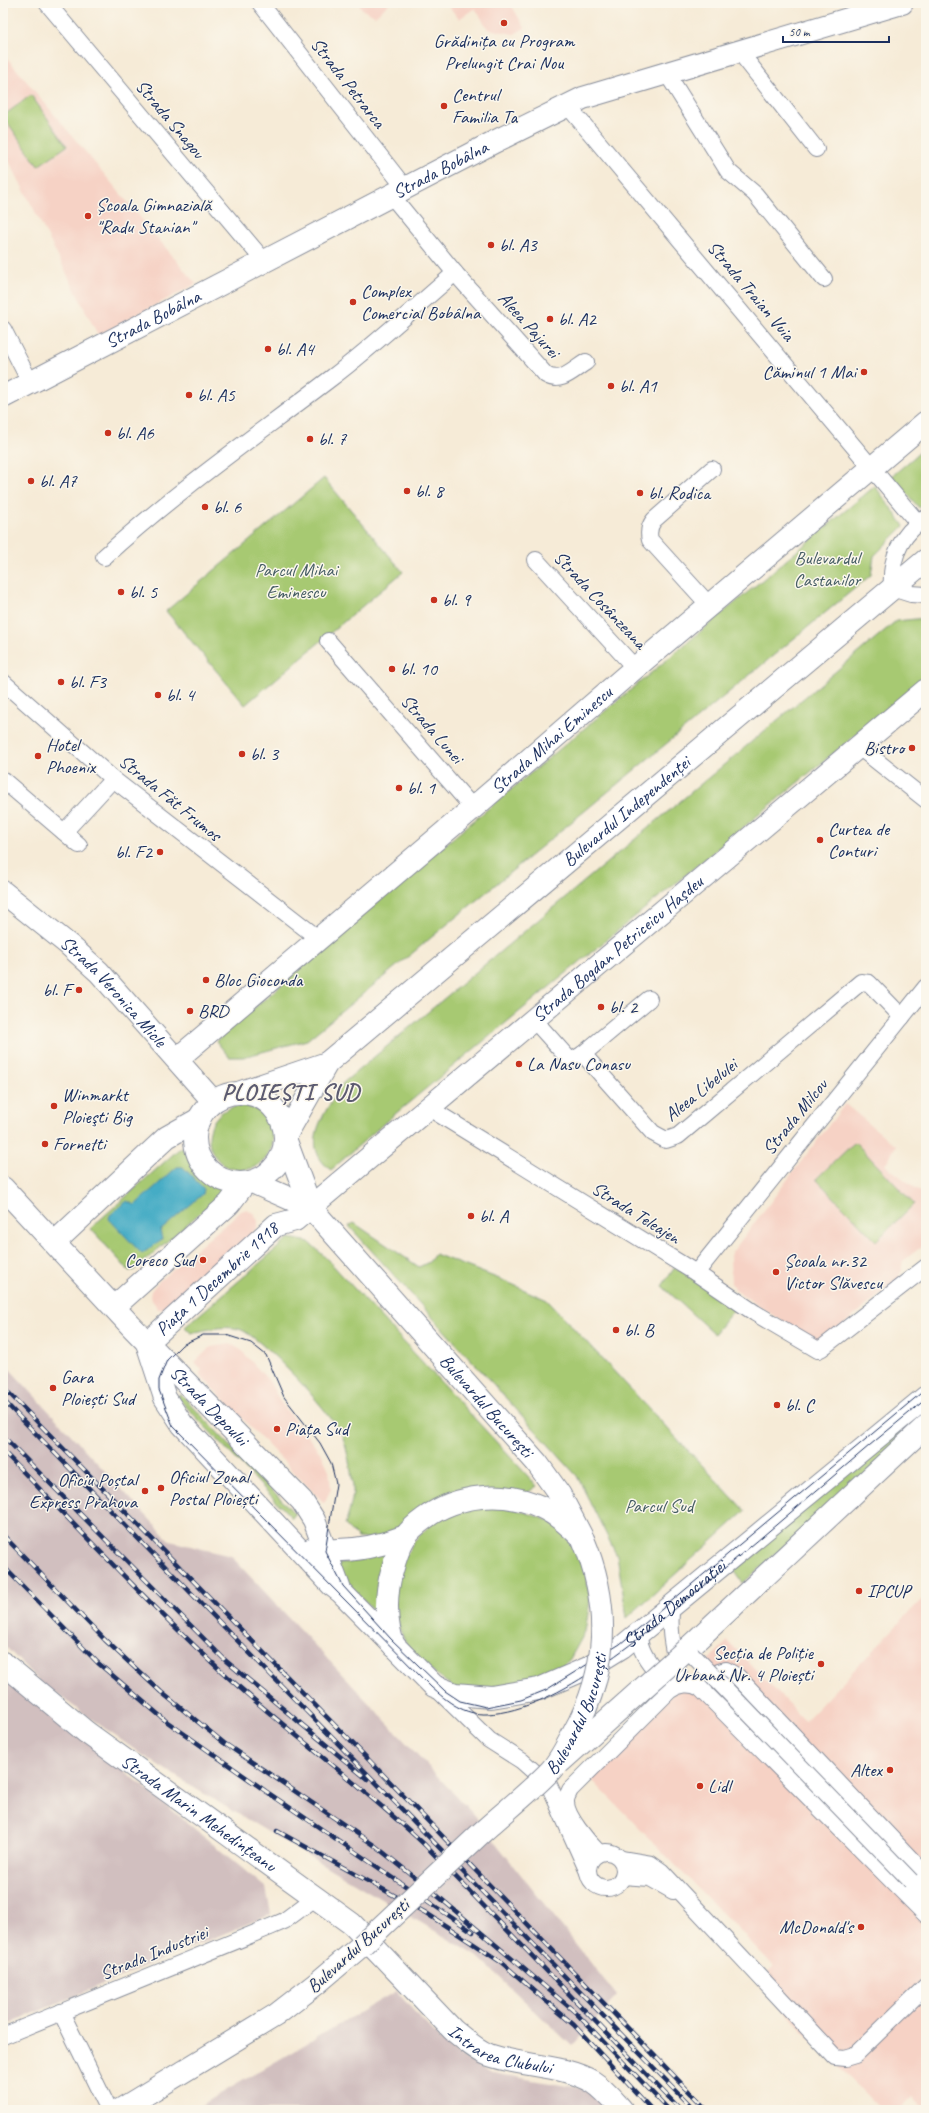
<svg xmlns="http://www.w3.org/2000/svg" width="929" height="2113" viewBox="0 0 929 2113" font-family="Caveat,sans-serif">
  <rect width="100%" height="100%" fill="#fbf7ec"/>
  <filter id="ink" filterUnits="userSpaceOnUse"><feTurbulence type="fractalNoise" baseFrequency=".025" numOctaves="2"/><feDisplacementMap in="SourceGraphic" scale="8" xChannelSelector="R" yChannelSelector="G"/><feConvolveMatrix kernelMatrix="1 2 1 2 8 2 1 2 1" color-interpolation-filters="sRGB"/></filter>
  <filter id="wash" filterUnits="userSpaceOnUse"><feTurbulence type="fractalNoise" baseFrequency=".012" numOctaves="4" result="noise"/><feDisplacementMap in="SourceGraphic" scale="16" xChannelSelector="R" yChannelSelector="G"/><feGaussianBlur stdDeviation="0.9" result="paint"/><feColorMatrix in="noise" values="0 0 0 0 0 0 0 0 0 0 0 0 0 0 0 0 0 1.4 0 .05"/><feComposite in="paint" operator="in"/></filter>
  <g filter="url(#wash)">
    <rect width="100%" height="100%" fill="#f6ebd7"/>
    <!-- built -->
    <g fill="#f6d2c5">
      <polygon points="358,3 390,3 375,16 363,10"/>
      <polygon points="446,3 510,3 525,28 514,34 488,29 475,8 459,19"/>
      <polygon points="7,58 196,284 98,335 3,149 3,60"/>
      <polygon points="845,1104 896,1146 885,1165 922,1193 926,1187 926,1243 903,1261 899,1279 827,1338 817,1341 806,1337 735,1290 731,1283 730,1255"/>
      <polygon points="247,1209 254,1214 258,1221 258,1226 253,1233 172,1304 165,1309 158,1309 150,1297 151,1291 159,1281 241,1211"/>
      <polygon points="231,1344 241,1350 269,1381 281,1403 322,1455 329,1470 331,1489 324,1503 199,1374 202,1370 195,1362 211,1347"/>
      <polygon points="926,1595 926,2110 912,2097 899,2110 881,2110 757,1983 774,1966 588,1776 728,1641 805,1721"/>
    </g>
    <!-- industrial -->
    <g fill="#d1bfbf">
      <polygon points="3,1362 170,1541 231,1556 472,1813 617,1996 572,2046 477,1956 196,1789 138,1752 41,1683 3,1644"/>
      <polygon points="3,1670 266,1888 271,1914 3,2026"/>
      <polygon points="396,1991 431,2030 461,2057 492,2073 590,2090 609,2110 193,2110"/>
    </g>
    <!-- green -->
    <g fill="#a7c972" stroke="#617c68">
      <polygon points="31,95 67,146 38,166 3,116"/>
      <polygon points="926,447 926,503 919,508 892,476"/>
      <polygon points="324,478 403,572 245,705 166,611"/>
      <polygon points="875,486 904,526 874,556 871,575 307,1040 243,1057 229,1057 216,1041 411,873"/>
      <path d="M926 618V677L389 1119 331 1170C297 1145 327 1110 343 1083L896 621Z"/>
      <circle cx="241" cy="1138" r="32"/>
      <polygon points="855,1142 914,1204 876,1241 816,1179"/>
      <path d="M185 1148C191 1152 191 1159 194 1165 198 1176 211 1184 221 1187L222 1194 134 1270 129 1271 91 1229 93 1226 179 1149Z"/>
      <polygon points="354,1223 419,1267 429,1262 435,1254 507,1282 547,1300 745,1511 627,1618 617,1556 577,1476 349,1226"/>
      <path d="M289 1238 309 1242 328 1260 537 1486 527 1493 412 1522 377 1540 358 1538 345 1525C348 1515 352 1503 353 1493 354 1482 346 1442 341 1433 330 1412 260 1335 239 1329 223 1325 206 1330 191 1333L185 1327Z"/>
      <polygon points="675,1267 737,1306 714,1334 662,1286"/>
      <polygon points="181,1394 295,1514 292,1518 177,1397"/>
      <polygon points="926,1408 926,1420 743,1583 731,1566"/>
      <polygon points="494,1502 551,1521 572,1544 586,1571 590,1601 585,1632 570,1659 561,1669 521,1684 458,1691 412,1656 399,1628 394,1598 399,1568 414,1541 436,1519"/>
      <polygon points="380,1552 384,1553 387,1557 380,1575 378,1615 336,1571 337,1564 360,1561"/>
    </g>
    <!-- water -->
    <polygon fill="#45acc5" stroke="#306e92" points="177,1167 183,1167 204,1189 203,1194 160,1231 162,1239 142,1254 109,1219 110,1215 127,1201 135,1205"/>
  </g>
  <g filter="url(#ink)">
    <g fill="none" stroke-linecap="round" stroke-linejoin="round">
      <!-- street casing -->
      <g stroke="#888d9a" stroke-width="18">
        <g id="street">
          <polyline points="47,3 264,261"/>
          <polyline points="260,3 405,188"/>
          <polyline points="739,51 816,149"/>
          <polyline points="666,72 728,171 755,194 824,279"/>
          <polyline points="567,105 918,523"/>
          <path d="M391 195 455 273 546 375C561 384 573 370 586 362"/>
          <polyline points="3,329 30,382"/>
          <path d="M926 518C900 534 890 559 892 588L911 594 926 595"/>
          <path d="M104 557C175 492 254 437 330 379 374 346 414 308 455 273"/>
          <polyline points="536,560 635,668"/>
          <path d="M709 605 650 540C648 532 649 526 654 520L712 469"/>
          <polyline points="328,641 473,808"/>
          <polyline points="3,682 113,779 319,939"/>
          <polyline points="859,747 926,800"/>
          <polyline points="3,780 79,845"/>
          <polyline points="64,832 113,779"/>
          <polyline points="534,1020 568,1058 573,1060 583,1054 653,1133 666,1140 678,1136 861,982 869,983 902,1017"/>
          <polyline points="583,1054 649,999"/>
          <polyline points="429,1108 696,1273 755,1313 818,1350 822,1348 926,1267"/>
          <polyline points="696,1273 926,987"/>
          <path d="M672 1606C667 1632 676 1659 681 1685"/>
          <path d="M639 1633C638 1653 653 1667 665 1682"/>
          <polyline points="704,1685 719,1672 726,1670 738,1677 926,1875"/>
          <polyline points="438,1690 489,1740 522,1761 549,1785 588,1872"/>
          <circle cx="606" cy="1870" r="18"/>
          <path d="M599 1853C589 1843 565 1816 566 1801 566 1797 569 1793 570 1790L669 1691C678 1684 690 1682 700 1688L926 1915"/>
          <polyline points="621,1859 651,1864 661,1871 835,2057 845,2058 855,2055 926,1986"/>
          <polyline points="623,1876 650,1878 673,1891"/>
          <polyline points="911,1881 926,1897"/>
          <polyline points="61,2012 109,2110"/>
          <polyline points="3,2036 270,1927 284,1921 315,1898"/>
        </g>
      </g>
      <!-- secondary casing -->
      <g stroke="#888d9a" stroke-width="24">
        <g id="secondary">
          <path id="s1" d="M3 397 494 142 583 98 902 3"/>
          <path id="s2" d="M3 892 69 945 99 972 213 1101"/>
          <path id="s3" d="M177 1059 473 808 635 668 926 422"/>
          <path id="s4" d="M3 1188 132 1327 302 1501 314 1520 339 1587"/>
          <polyline points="55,1242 167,1137 199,1119"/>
          <polyline points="114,1307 229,1204 245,1183"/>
          <path id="s5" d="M147 1343 165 1398 182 1424 332 1585 341 1592 434 1686 455 1694 491 1697 539 1689 588 1668 622 1647 926 1397"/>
          <path id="s6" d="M147 1343 276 1225 295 1220 926 690"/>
          <path d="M312 1549C344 1553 375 1548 406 1536"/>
          <path d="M394 1646C385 1623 385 1595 392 1571 395 1559 399 1547 405 1537 410 1529 418 1523 425 1518 458 1494 504 1490 541 1507 557 1514 570 1526 582 1538"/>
          <polyline points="687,1649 926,1426"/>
          <path id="s7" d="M3 1663 86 1732 352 1924 453 2030C464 2039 476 2050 489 2055 520 2066 565 2065 593 2082 604 2089 613 2100 622 2110"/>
        </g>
      </g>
      <!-- primary casing -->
      <g stroke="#888d9a" stroke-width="24">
        <g id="primary">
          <polyline points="241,1092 327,1063"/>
          <circle cx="240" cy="1138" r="45"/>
          <path id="s8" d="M286 1135 327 1063 926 560"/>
          <path id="s9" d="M286 1141 311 1208 537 1463 560 1495 583 1539"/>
          <polyline points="252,1182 311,1208"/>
          <polyline points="120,2110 276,2015 316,1984 362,1945"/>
        </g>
      </g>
      <!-- street -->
      <use href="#street" stroke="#fff" stroke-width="16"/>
      <!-- secondary -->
      <use href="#secondary" stroke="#fff" stroke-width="22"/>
      <!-- primary -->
      <use href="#primary" stroke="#fff" stroke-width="22"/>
      <!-- tram -->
      <path stroke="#1b2f5e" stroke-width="1" d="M926 1389 620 1644 546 1690 521 1700 486 1707 460 1701 445 1691 391 1639 343 1586 325 1551 336 1484 331 1463 320 1443 284 1397 266 1355 251 1343 226 1335H203L182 1345 167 1360 159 1380V1390L173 1426 431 1687C448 1702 464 1715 487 1714 558 1711 649 1630 703 1586 778 1525 850 1460 926 1399"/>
      <!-- rail casing -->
      <g stroke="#1b2f5e" stroke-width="4.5">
        <g id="rail">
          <polyline points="3,1387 365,1756 707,2110"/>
          <polyline points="3,1400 695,2110"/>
          <polyline points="3,1436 226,1661 367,1779"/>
          <path d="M3 1451C74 1524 144 1599 218 1668 285 1730 359 1783 425 1845L681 2110"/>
          <polyline points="3,1535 105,1640 161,1692 224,1743 374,1845 433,1892 575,2012 669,2110"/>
          <polyline points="3,1566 98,1663 166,1721 267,1792 473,1932"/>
          <polyline points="277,1831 426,1913 501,1962 574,2025 652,2110"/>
        </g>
      </g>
      <!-- rail -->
      <use href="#rail" stroke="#fbf7ec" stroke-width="3" stroke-dasharray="9" stroke-linecap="butt"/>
      <!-- street-bridge casing -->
      <g stroke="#888d9a" stroke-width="18" stroke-linecap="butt">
        <polyline id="street-bridge" points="687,1649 911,1881"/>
      </g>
      <!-- secondary-bridge casing -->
      <g stroke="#888d9a" stroke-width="24" stroke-linecap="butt">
        <polyline id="secondary-bridge" points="559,1763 687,1649"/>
      </g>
      <!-- primary-bridge casing -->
      <g stroke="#888d9a" stroke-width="24" stroke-linecap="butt">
        <g id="primary-bridge">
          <path id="s10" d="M362 1945C401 1908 440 1872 479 1835 503 1813 529 1793 551 1770 560 1760 567 1746 573 1734 609 1670 611 1606 583 1539"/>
        </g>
      </g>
      <!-- street-bridge -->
      <use href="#street-bridge" stroke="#fff" stroke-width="16"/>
      <!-- secondary-bridge -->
      <use href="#secondary-bridge" stroke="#fff" stroke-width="22"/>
      <!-- primary-bridge -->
      <use href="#primary-bridge" stroke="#fff" stroke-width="22"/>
    </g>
  </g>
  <!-- markers -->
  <g fill="#c8321e" stroke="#fbf7ec" stroke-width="1.5">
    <circle cx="504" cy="23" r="4"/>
    <circle cx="444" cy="106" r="4"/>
    <circle cx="88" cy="216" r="4"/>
    <circle cx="491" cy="245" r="4"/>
    <circle cx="353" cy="302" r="4"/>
    <circle cx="550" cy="319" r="4"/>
    <circle cx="268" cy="349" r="4"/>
    <circle cx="864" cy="372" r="4"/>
    <circle cx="611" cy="386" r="4"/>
    <circle cx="189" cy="395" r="4"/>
    <circle cx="108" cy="433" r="4"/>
    <circle cx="310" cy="439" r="4"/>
    <circle cx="31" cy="481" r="4"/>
    <circle cx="407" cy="491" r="4"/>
    <circle cx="640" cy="493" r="4"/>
    <circle cx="205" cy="507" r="4"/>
    <circle cx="121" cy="592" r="4"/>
    <circle cx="434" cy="600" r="4"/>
    <circle cx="392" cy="669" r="4"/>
    <circle cx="61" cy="682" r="4"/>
    <circle cx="158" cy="695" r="4"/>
    <circle cx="912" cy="748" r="4"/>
    <circle cx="242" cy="754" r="4"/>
    <circle cx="38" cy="756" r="4"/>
    <circle cx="399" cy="788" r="4"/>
    <circle cx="820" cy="840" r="4"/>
    <circle cx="160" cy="852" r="4"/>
    <circle cx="206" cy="980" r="4"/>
    <circle cx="79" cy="990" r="4"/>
    <circle cx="601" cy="1007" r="4"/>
    <circle cx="190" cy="1011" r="4"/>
    <circle cx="519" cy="1064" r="4"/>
    <circle cx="54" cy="1106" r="4"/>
    <circle cx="45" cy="1144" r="4"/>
    <circle cx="471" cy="1216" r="4"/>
    <circle cx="203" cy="1260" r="4"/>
    <circle cx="776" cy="1272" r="4"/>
    <circle cx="616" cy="1330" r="4"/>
    <circle cx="53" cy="1388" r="4"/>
    <circle cx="777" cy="1405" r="4"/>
    <circle cx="277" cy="1429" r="4"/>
    <circle cx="161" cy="1488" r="4"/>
    <circle cx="145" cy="1491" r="4"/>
    <circle cx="859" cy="1591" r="4"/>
    <circle cx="821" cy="1664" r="4"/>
    <circle cx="890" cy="1770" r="4"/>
    <circle cx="700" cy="1786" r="4"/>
    <circle cx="861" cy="1927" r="4"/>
  </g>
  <g text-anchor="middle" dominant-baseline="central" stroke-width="3" stroke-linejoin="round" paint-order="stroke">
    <!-- poi labels -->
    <g font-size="19" fill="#1b2f5e" stroke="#fbf7ec" text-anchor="start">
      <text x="504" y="41" text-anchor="middle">Grădinița cu Program<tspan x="504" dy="22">Prelungit Crai Nou</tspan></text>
      <text x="452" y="95">Centrul<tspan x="452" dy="22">Familia Ta</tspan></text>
      <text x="96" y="205">Școala Gimnazială<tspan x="96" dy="22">"Radu Stanian"</tspan></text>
      <text x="499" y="245">bl. A3</text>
      <text x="361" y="291">Complex<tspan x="361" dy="22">Comercial Bobâlna</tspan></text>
      <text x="558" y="319">bl. A2</text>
      <text x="276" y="349">bl. A4</text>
      <text x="856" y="372" text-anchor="end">Căminul 1 Mai</text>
      <text x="619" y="386">bl. A1</text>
      <text x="197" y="395">bl. A5</text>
      <text x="116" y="433">bl. A6</text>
      <text x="318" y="439">bl. 7</text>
      <text x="39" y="481">bl. A7</text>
      <text x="415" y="491">bl. 8</text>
      <text x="648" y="493">bl. Rodica</text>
      <text x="213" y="507">bl. 6</text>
      <text x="129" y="592">bl. 5</text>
      <text x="442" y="600">bl. 9</text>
      <text x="400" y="669">bl. 10</text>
      <text x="69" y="682">bl. F3</text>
      <text x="166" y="695">bl. 4</text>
      <text x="46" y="745">Hotel<tspan x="46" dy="22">Phoenix</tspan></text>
      <text x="904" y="748" text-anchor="end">Bistro</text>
      <text x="250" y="754">bl. 3</text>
      <text x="407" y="788">bl. 1</text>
      <text x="828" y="829">Curtea de<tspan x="828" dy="22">Conturi</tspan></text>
      <text x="152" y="852" text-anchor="end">bl. F2</text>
      <text x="214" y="980">Bloc Gioconda</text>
      <text x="71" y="990" text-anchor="end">bl. F</text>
      <text x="609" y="1007">bl. 2</text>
      <text x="198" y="1011">BRD</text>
      <text x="527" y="1064">La Nasu Conasu</text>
      <text x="62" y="1095">Winmarkt<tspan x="62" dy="22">Ploieşti Big</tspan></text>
      <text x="53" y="1144">Fornetti</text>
      <text x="479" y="1216">bl. A</text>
      <text x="195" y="1260" text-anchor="end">Coreco Sud</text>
      <text x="784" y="1261">Școala nr.32<tspan x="784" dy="22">Victor Slăvescu</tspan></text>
      <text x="624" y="1330">bl. B</text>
      <text x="61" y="1377">Gara<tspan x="61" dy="22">Ploiești Sud</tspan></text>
      <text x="785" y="1405">bl. C</text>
      <text x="285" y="1429">Piața Sud</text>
      <text x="169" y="1477">Oficiul Zonal<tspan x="169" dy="22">Postal Ploiești</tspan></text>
      <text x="137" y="1480" text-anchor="end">Oficiu Poștal<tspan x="137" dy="22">Express Prahova</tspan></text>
      <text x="867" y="1591">IPCUP</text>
      <text x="813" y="1653" text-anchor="end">Secția de Poliție<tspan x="813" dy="22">Urbană Nr. 4 Ploiești</tspan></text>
      <text x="882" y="1770" text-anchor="end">Altex</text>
      <text x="708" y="1786">Lidl</text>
      <text x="853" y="1927" text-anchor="end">McDonald's</text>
    </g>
    <!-- street labels -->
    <g font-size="19" fill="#1b2f5e" stroke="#fbf7ec">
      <text transform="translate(348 83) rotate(52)">Strada Petrarca</text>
      <text transform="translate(170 119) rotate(50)">Strada Snagov</text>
      <text stroke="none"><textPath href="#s1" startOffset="493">Strada Bobâlna</textPath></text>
      <text transform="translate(751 291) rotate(50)">Strada Traian Vuia</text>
      <text stroke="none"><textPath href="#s1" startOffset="169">Strada Bobâlna</textPath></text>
      <text transform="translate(529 325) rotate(48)">Aleea Pajurei</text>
      <text transform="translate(600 600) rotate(47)">Strada Cosânzeana</text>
      <text transform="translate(432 729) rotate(49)">Strada Lunei</text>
      <text stroke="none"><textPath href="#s3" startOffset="492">Strada Mihai Eminescu</textPath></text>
      <text transform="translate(170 798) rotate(39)">Strada Făt Frumos</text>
      <text stroke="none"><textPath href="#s8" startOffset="474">Bulevardul Independenței</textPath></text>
      <text stroke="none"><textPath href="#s6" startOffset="616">Strada Bogdan Petriceicu Hașdeu</textPath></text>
      <text stroke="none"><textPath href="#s2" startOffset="149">Strada Veronica Micle</textPath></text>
      <text transform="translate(701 1090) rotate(-39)">Aleea Libelulei</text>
      <text transform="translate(795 1117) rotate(-51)">Strada Milcov</text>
      <text transform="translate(636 1213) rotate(32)">Strada Teleajen</text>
      <text stroke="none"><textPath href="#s6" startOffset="95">Piața 1 Decembrie 1918</textPath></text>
      <text stroke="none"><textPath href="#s4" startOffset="300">Strada Depoului</textPath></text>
      <text stroke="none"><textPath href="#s9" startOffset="336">Bulevardul București</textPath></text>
      <text stroke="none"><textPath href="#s5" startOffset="721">Strada Democrației</textPath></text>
      <text stroke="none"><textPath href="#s10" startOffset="320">Bulevardul București</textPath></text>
      <text stroke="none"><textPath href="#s7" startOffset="247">Strada Marin Mehedințeanu</textPath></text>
      <text transform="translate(358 1946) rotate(-42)">Bulevardul București</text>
      <text transform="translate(154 1953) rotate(-22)">Strada Industriei</text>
      <text stroke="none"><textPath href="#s7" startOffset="635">Intrarea Clubului</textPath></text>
    </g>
    <!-- park labels -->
    <g font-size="19" fill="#455d64" stroke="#fbf7ec">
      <text x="827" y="558">Bulevardul<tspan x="827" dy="22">Castanilor</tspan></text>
      <text x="296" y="570">Parcul Mihai<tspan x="296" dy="22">Eminescu</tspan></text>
      <text x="659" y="1506">Parcul Sud</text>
    </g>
    <!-- district labels -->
    <g font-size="23" font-weight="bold" letter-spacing="1" fill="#5c5b70" stroke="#fbf7ec">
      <text x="291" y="1092">PLOIEȘTI SUD</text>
    </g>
  </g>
  <!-- margin -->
  <rect width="929" height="2113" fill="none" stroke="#fbf7ec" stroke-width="16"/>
  <!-- scale -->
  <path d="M783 36v6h106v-6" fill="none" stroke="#1b2f5e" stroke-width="2"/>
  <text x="789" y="36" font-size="12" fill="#1b2f5e" stroke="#fbf7ec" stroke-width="3" paint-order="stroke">50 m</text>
</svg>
